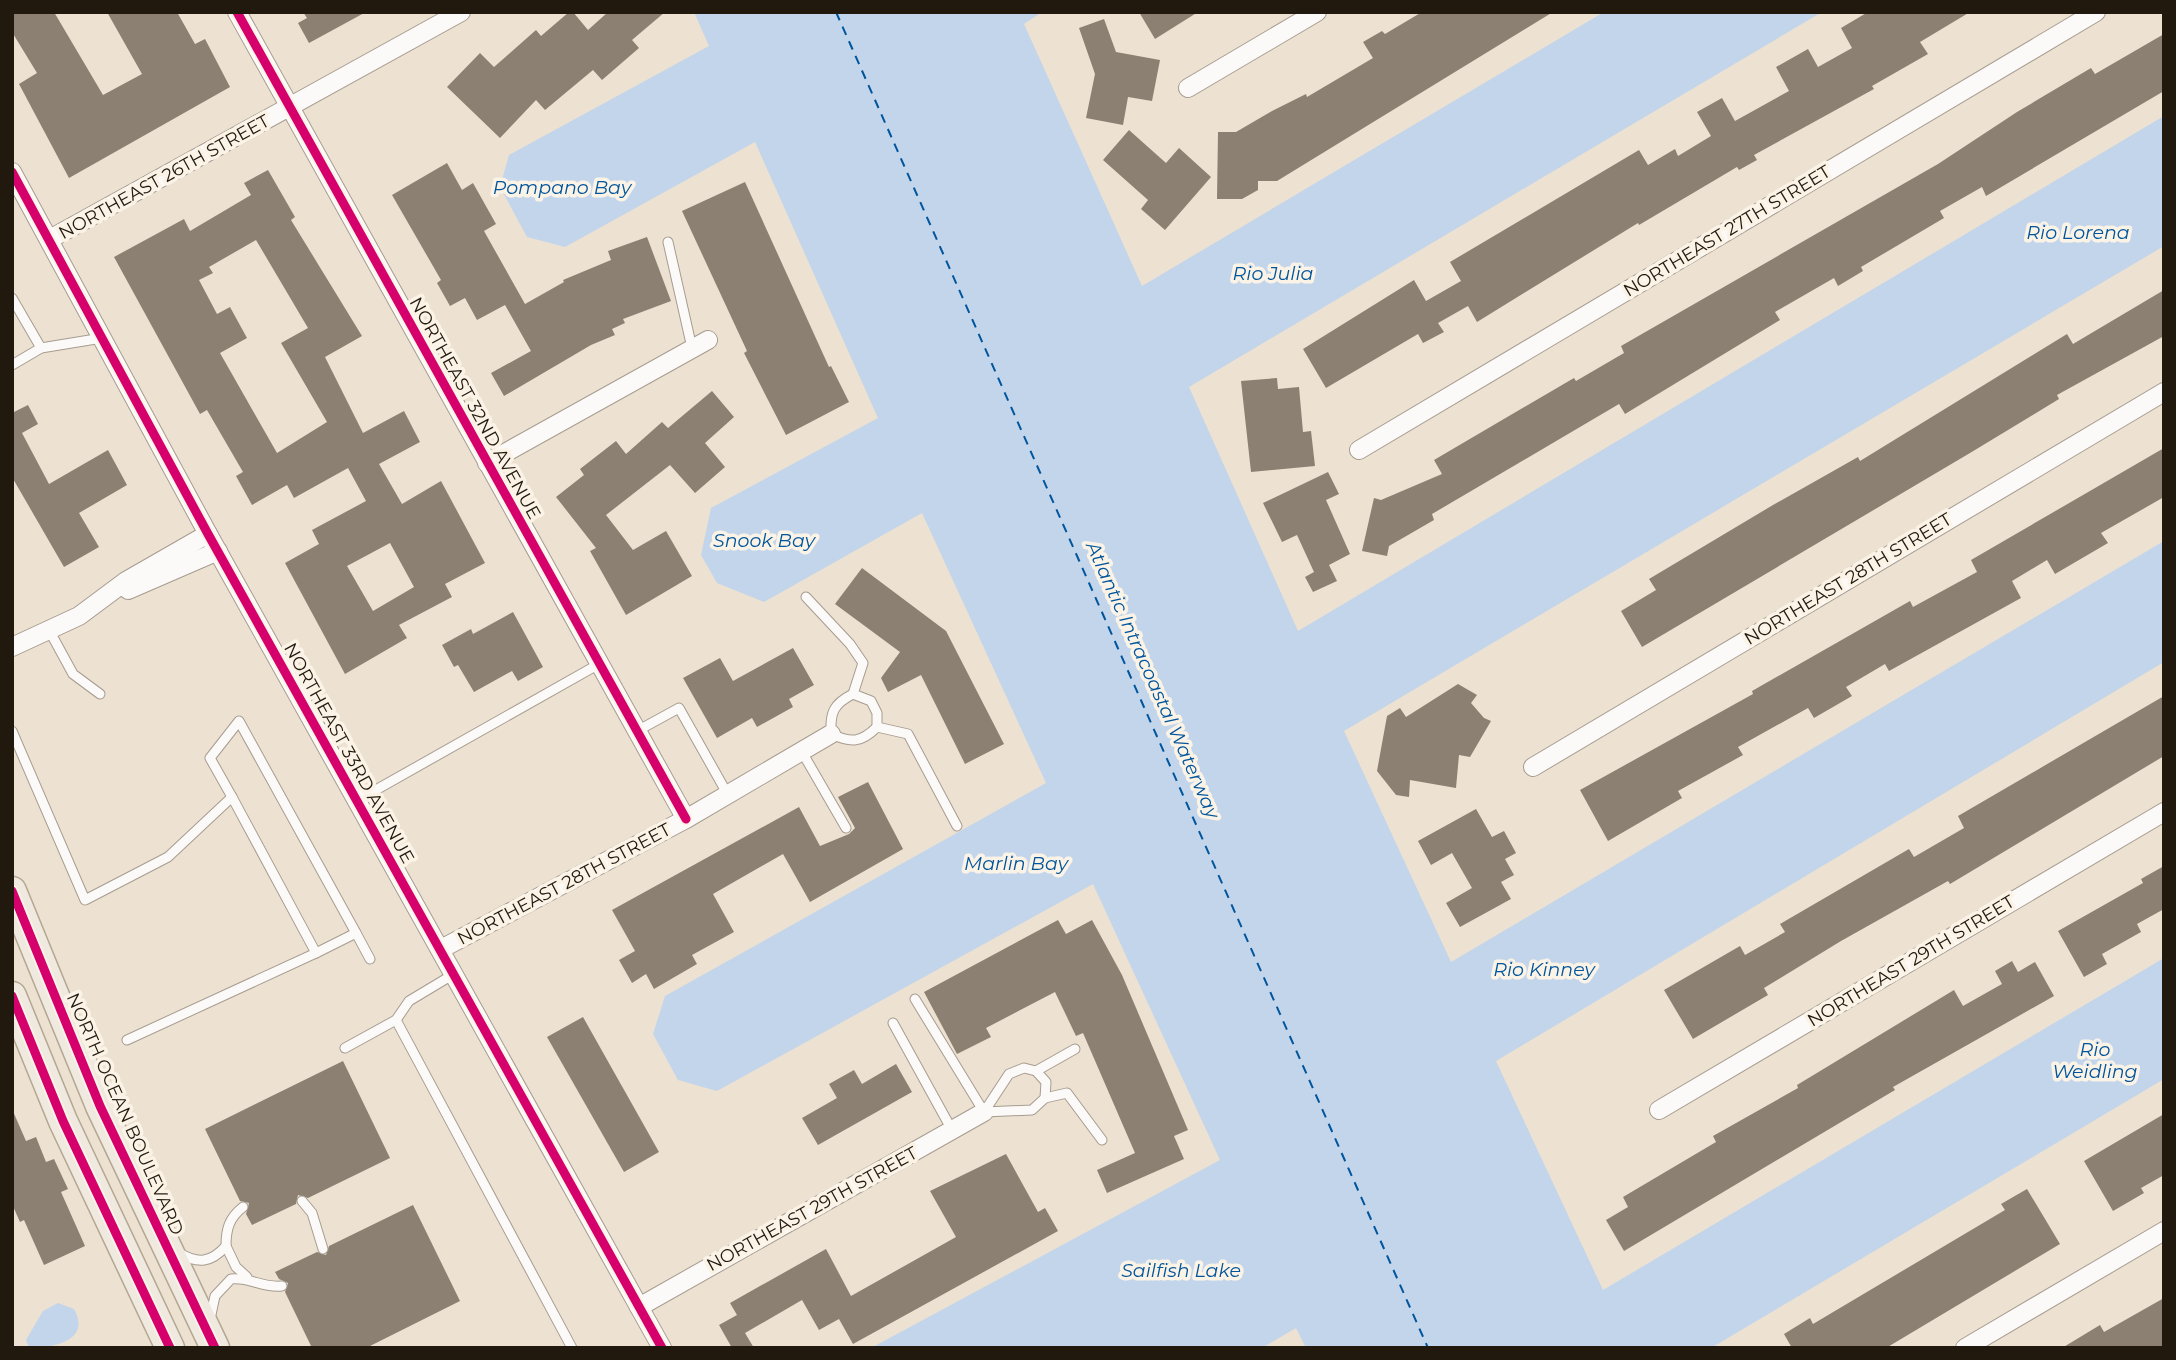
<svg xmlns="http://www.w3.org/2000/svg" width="2176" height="1360" viewBox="0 0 2176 1360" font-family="Montserrat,sans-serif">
  <rect width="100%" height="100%" fill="#ede1d1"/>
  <!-- water -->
  <g fill="#c2d5eb">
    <polygon points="694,12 1042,12 1024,24 1142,286 1604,12 1822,12 1189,387 1298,631 2164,116 2164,246 1344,731 1451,962 2164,541 2164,662 1496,1061 1603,1290 2164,958 2164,1079 1711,1348 1306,1348 1296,1328 1262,1348 871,1348 1220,1160 1093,884 717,1091 678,1080 653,1034 665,996 1046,783 922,513 764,602 717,583 701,555 711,508 878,418 755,142 565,247 527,237 500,187 509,155 709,46"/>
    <path d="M58 1303 74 1309C92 1341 52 1348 29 1348L26 1340 43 1311Z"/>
  </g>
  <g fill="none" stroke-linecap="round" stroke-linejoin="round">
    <!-- ferry -->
    <polyline stroke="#00559c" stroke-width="2" stroke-dasharray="9 7" stroke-linecap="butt" points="836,12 1428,1348"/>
  </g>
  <!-- building -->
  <g fill="#8b8072" fill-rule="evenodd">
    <polygon points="12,12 54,12 103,95 142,74 107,12 177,12 195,44 205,39 230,87 69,178 19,84 37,73 12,32"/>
    <polygon points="303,12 366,12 309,43 298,23 307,18"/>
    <polygon points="569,12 573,12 588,30 608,12 665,12 632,40 639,48 602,80 593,70 545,110 536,100 500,138 447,87 480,53 494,67 536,30 541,36"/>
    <polygon points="1139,12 1198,12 1155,39"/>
    <polygon points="1422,12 1553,12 1277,181 1258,181 1258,190 1242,199 1217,199 1218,132 1236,132 1272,111 1306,94 1307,97 1373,58 1363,42 1382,31 1385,34"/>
    <polygon points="1868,12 1970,12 1920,42 1928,54 1872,86 1874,89 1754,155 1757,160 1739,170 1737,167 1639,225 1638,223 1477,322 1468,306 1438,323 1444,332 1423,343 1418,334 1326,388 1303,349 1414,280 1426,301 1461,281 1450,262 1639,150 1648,165 1675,149 1678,156 1711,136 1697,112 1722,98 1735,121 1789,91 1776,67 1808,49 1818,67 1852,48 1841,28"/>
    <polygon points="1104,19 1116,52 1160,60 1152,101 1128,97 1123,125 1086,118 1095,74 1079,28"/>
    <polygon points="2164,34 2164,91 1986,196 1982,187 1940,211 1944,218 1861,267 1863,271 1838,286 1834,278 1775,312 1780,320 1625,414 1619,404 1432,514 1434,520 1389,546 1387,556 1362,551 1374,498 1381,500 1442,474 1434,460 1574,378 1576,381 1624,353 1621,346 1938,164 2017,112 2091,68 2095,74"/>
    <polygon points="1129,130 1166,163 1179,148 1211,177 1165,230 1141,209 1148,200 1103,160"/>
    <polygon points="447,163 462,190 473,183 496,224 484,231 525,304 564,282 563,280 611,260 608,251 647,237 671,301 623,319 625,323 612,329 615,335 591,345 504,396 491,373 531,351 505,305 477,320 465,298 450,306 437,283 441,280 392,195"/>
    <path d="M268 170 295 217 291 220 362 336 325 357 363 433 404 411 420 442 379 464 402 504 441 481 485 563 445 584 452 597 399 625 407 638 345 674 285 563 319 544 312 530 366 501 348 468 294 498 287 485 252 505 236 476 243 472 207 410 200 414 114 257 184 219 190 231 251 195 244 183ZM256 240 308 328 281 343 327 422 277 453 220 353 247 338 230 307 217 314 199 280 213 273 209 267ZM390 543 414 587 373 611 347 566Z"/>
    <polygon points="745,182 829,367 831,366 849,402 786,435 744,353 747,351 682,211"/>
    <polygon points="2164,290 2164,336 2057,395 2059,399 1970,453 1642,647 1621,611 1656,590 1649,579 1773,505 1858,457 1860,461 2067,334 2073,344"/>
    <polygon points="1277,378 1278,389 1299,387 1303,432 1311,431 1315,466 1251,472 1241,381"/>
    <polygon points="712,391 734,417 705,443 725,467 695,493 670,465 606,515 633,550 666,531 692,576 626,615 590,551 596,548 556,497 584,475 580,469 616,441 626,454 662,422 668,428"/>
    <polygon points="28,405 38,424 22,433 49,484 108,450 127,485 79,513 99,547 64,567 12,477 12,413"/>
    <polygon points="2164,448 2164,497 2101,533 2108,543 2055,574 2047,560 2012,581 2021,598 1889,671 1885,664 1846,687 1852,696 1814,718 1808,708 1738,747 1743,755 1678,791 1682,798 1608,841 1580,790 1753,694 1752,691 1910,601 1913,607 1977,572 1971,560"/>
    <polygon points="1328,472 1339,494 1326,500 1350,554 1329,565 1337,581 1313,592 1305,577 1314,572 1297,535 1282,542 1263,503"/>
    <polygon points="862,568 946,631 1004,744 965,764 921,675 888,692 881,678 900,652 835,604"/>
    <polygon points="513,612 543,667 518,681 512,671 474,692 458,665 454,667 442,645 471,629 473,634"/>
    <polygon points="793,648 814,685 789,699 793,707 757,727 752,718 717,738 683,678 720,658 733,681"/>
    <polygon points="1458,684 1477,695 1471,703 1484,718 1491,721 1470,757 1459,755 1456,788 1410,780 1409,797 1396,795 1377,771 1387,716 1400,708 1406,717"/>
    <polygon points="2164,696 2164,756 1950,884 1948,881 1841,941 1764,988 1768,995 1693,1039 1664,990 1740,946 1745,955 1785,932 1780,924 1909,849 1914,857 1964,828 1958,816"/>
    <polygon points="868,782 903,849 810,902 783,854 713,894 734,932 692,955 697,964 654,989 646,974 632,983 619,960 635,951 612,910 799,807 820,846 849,834 855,828 838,797"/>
    <polygon points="1476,809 1492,837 1504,831 1516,853 1505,859 1514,875 1501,882 1511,899 1460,927 1446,903 1472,888 1452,853 1431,865 1418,841"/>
    <polygon points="2164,866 2164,909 2137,924 2141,932 2102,954 2107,964 2084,977 2058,931 2143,883 2141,879"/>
    <polygon points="1058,920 1066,934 1092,920 1122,975 1188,1130 1174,1136 1184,1159 1107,1193 1097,1170 1135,1153 1083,1033 1076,1036 1055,992 986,1028 991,1037 957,1054 924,992"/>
    <polygon points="2012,961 2018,972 2035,962 2054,996 1893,1087 1895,1090 1624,1251 1606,1220 1628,1207 1623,1197 1716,1142 1713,1136 1798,1088 1797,1085 1954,990 1963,1006 2002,984 1995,971"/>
    <polygon points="583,1017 659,1152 624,1172 547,1037"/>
    <polygon points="343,1061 390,1158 308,1198 298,1195 296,1204 252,1225 246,1214 249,1203 240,1201 205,1129"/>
    <polygon points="896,1064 912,1092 818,1145 802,1118 837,1098 829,1084 854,1070 862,1084"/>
    <polygon points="12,1109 26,1141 36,1137 46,1162 54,1159 68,1189 61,1192 85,1246 44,1265 24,1220 20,1222 12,1204"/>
    <polygon points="2164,1114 2164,1175 2141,1188 2144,1193 2113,1211 2084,1161"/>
    <polygon points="1006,1154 1038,1212 1045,1208 1058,1231 853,1344 839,1319 819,1330 802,1300 745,1333 754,1348 732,1348 719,1325 737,1315 730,1303 826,1249 851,1296 956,1237 930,1191"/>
    <polygon points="2027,1189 2060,1244 1886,1348 1792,1348 1784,1334 1810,1318 1813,1324 2005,1210 2001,1204"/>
    <polygon points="413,1205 460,1301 366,1348 312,1348 285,1292 288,1283 279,1279 275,1272 317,1252 326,1255 329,1246"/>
    <polygon points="2164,1298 2164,1348 2062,1348 2100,1325 2104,1332"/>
  </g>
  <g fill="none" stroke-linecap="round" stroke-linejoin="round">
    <!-- lane casing -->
    <g stroke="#a69c90" stroke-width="11">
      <g id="lane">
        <polyline points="668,242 692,348"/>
        <polyline points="12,298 41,348 102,338"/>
        <polyline points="12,365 41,348"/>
        <path d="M806 597 850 644 863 663 853 694C833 704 830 713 831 734 851 743 861 743 877 727L908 734 957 826"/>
        <polyline points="49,630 73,674 100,694"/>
        <polyline points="853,694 871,701 877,713 877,727"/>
        <polyline points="12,731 85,900 168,857 232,797 316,953 127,1040"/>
        <polyline points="637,731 679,708 728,795"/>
        <polyline points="802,752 846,828"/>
        <polyline points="232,797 210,758 239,721 356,933 316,953"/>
        <polyline points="358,800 599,664"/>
        <polyline points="356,933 370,959"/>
        <polyline points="915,999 984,1112"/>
        <polyline points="396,1020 572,1348"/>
        <polyline points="893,1023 952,1130"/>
        <polyline points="345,1048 396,1020 409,1001 454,974"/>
        <polygon points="1024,1068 1036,1071 1046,1082 1045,1098 1032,1110 984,1112 1009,1074"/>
        <polyline points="1036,1071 1075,1049"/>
        <polyline points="1045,1098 1067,1093 1102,1140"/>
        <polyline points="302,1201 312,1213 323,1249"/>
        <polyline points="226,1246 236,1267 247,1277"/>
        <path d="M179 1253C198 1264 211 1263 226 1246 226 1229 229 1218 243 1207"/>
        <path d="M210 1319 215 1296 231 1279C251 1277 261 1288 282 1286"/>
      </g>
    </g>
    <!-- street casing -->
    <g stroke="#a69c90" stroke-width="20">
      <g id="street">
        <polyline points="237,12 686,819"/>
        <polyline points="1188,88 1317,12"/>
        <polyline points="12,172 208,534 662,1348"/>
        <polyline points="50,239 461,12"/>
        <polyline points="1359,450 2096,12"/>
        <polyline points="487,463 708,340"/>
        <polyline points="128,590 218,551"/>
        <polyline points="12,647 79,616 126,581 208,534"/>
        <polyline points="1533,767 2164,392"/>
        <polyline points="441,949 686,819 831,734"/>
        <polyline points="1659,1110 2164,812"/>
        <polyline points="639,1307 984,1112"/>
        <polyline points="1965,1348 2164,1231"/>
      </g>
    </g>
    <!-- primary casing -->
    <g stroke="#b4a690" stroke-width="31">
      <g id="primary">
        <polyline points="12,891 100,1106 215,1348"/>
        <polyline points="12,996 63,1121 170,1348"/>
      </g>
    </g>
    <!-- lane -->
    <use href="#lane" stroke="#fcfaf8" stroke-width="9"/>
    <!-- street -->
    <use href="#street" stroke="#fcfaf8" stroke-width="18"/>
    <!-- primary -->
    <use href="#primary" stroke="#efe9df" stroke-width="28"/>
    <!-- cycleway casing -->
    <g stroke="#fcf3e7" stroke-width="13">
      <g id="cycleway">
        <polyline points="237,12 686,819"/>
        <polyline points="12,172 208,534 662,1348"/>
        <polyline points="12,891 100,1106 215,1348"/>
        <polyline points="12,996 63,1121 170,1348"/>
      </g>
    </g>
    <!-- cycleway -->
    <use href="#cycleway" stroke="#d6006c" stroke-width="9"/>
  </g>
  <g text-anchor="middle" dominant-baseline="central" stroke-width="7" stroke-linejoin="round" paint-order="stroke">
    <!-- street labels -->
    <g font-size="18" fill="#21190e" stroke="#fcf3e7">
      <text transform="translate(164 177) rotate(-29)">NORTHEAST 26TH STREET</text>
      <text transform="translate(1727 231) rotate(-31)">NORTHEAST 27TH STREET</text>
      <text transform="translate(475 408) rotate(61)">NORTHEAST 32ND AVENUE</text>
      <text transform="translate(1848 579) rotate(-31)">NORTHEAST 28TH STREET</text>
      <text transform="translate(349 753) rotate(61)">NORTHEAST 33RD AVENUE</text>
      <text transform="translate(564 884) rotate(-28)">NORTHEAST 28TH STREET</text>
      <text transform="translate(1911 961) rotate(-31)">NORTHEAST 29TH STREET</text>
      <text transform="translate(125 1114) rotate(66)">NORTH OCEAN BOULEVARD</text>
      <text transform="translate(812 1209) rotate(-29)">NORTHEAST 29TH STREET</text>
    </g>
    <!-- water labels -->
    <g font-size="19" font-style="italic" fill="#00559c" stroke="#fcf3e7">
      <text x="562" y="187">Pompano Bay</text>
      <text x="2078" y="232">Rio Lorena</text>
      <text x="1273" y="273">Rio Julia</text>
      <text x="764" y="540">Snook Bay</text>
      <text transform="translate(1153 680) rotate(66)">Atlantic Intracoastal Waterway</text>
      <text x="1016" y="863">Marlin Bay</text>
      <text x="1544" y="969">Rio Kinney</text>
      <text x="2095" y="1049">Rio<tspan x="2095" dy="22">Weidling</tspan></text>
      <text x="1181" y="1270">Sailfish Lake</text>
    </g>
  </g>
  <!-- border -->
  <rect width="2176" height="1360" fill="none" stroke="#21190e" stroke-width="28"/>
</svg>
